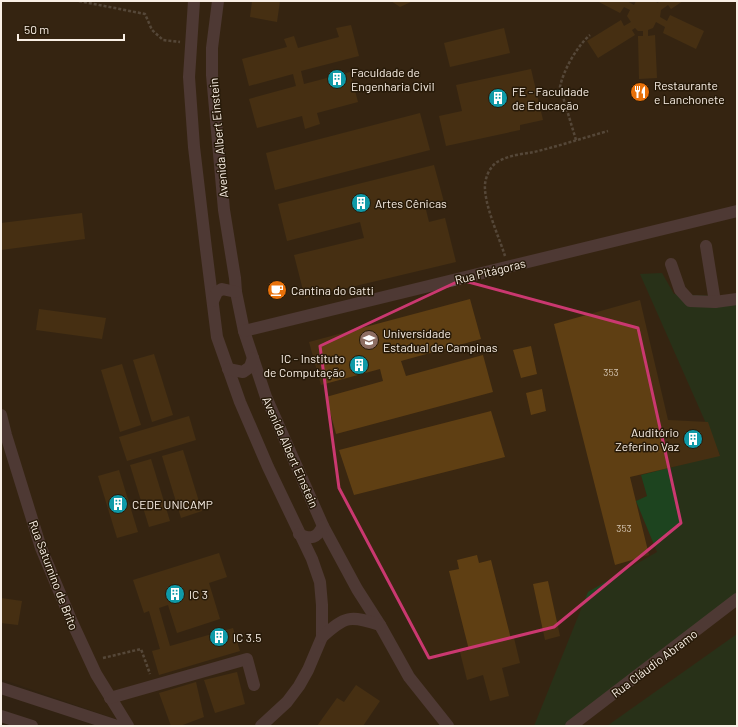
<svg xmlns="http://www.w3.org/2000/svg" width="738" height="727" viewBox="0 0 738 727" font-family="Barlow,sans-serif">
  <rect width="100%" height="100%" fill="#312313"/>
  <!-- built -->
  <polygon fill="#3a2711" points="1,1 737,1 737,726 136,726 1,679"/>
  <!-- green -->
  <g fill="#1d441f">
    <polygon points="662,273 674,294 737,297 737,595 564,726 534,726 588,592 657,552 636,501 647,496 641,475 720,455 640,274"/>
    <polygon points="737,634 737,726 607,726"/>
  </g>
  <!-- building -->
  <g fill="#5f3f13">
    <polygon points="252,1 280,1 277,22 250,17"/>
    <polygon points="391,1 413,1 400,7"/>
    <polygon points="597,1 627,1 634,5 636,1 656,1 657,3 661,1 683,1 671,9 668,5 661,10 660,17 667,21 670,15 704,31 696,49 663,33 665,27 656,22 653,28 648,30 648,36 655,35 657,78 639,79 638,36 643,36 643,31 638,31 635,28 632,30 635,35 598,58 587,41 621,20 624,26 631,22 627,16 630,10 624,7 620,13"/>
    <polygon points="351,25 359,56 301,71 304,84 350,72 358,102 317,113 320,124 305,129 302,116 257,128 249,99 296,86 293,74 249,86 242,59 287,47 284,39 294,36 298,48 339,37 336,28"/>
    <polygon points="504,28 510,53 450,67 444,43"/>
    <polygon points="531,69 543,120 520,125 520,130 446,146 439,116 462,111 456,85"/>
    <polygon points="420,113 430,150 275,190 266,153"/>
    <polygon points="434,165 444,202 425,206 429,222 445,218 456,262 305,298 294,255 364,238 360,222 287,241 278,204"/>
    <polygon points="82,213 85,239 1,250 1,223"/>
    <polygon points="470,299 481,339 401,361 406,376 483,355 493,392 336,434 326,397 383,381 380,369 321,385 309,342"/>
    <polygon points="640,300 668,420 708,422 720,456 630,477 649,555 615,565 554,324"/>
    <polygon points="39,309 106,318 102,339 36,330"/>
    <polygon points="531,346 537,374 521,378 513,350"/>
    <polygon points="154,354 173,415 152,422 133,360"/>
    <polygon points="122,364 141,425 120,432 101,370"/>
    <polygon points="542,389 546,411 531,415 526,393"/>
    <polygon points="491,411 505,457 354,495 339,450"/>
    <polygon points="189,416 196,440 127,461 119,437"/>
    <polygon points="183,450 202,511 181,518 162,456"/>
    <polygon points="151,459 170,521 149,527 130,465"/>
    <polygon points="119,470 138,532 117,538 98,476"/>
    <polygon points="219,553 227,577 209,583 220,619 177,633 168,605 159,608 170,646 233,628 240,651 159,675 152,651 160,649 149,611 144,613 133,580"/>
    <polygon points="477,555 479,563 491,560 511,639 514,638 520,663 502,668 509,696 490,701 483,675 467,680 460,652 469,650 449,571 459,569 457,560"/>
    <polygon points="548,581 560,636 545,640 533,584"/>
    <polygon points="1,598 22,601 18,625 1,623"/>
    <polygon points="237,672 245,704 215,713 204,680"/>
    <polygon points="196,682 204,717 180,726 171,726 159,693"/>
    <polygon points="356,685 380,701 363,726 317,726 337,698 344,702"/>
  </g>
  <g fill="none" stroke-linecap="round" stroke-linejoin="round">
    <!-- path -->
    <g stroke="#807366" stroke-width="2.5" stroke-dasharray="3 2" stroke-linecap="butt">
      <polyline points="79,1 145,14 152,30 163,40 180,42"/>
      <path d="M576 140 560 87C563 71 577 46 590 35"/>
      <path d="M505 256C499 237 486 209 485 189 484 179 490 165 499 161 510 155 523 154 534 152 559 146 583 138 608 131"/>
      <polyline points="103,658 141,649 150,674"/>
    </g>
    <!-- minor -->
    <g stroke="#72545d" stroke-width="12">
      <polyline points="194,1 189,77 194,147 206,249 217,337 240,402 268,467 312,559 320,582 322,605 322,637 308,670 299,686 287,702 261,726"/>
      <polyline points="218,1 212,48 212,75 224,210 235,278 236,292 244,331 266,397 323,526 357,589 380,625 409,677 448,726"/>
      <polyline points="706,246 715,302"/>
      <polyline points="671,264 680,290 690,301 715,302 737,299"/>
      <polyline points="213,301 217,292 222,289 236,292"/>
      <polyline points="244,331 737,211"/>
      <polyline points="228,369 243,372 250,367 253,358"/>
      <polyline points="1,415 6,435 41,548 72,622 96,674 128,726"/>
      <path d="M299 534C311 540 317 538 323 526"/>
      <path d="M322 637C345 616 350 615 380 625"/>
      <polyline points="1,688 117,726"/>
      <polyline points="110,698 247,659 254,685"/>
      <polyline points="1,716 32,726"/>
      <polyline points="571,726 737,599"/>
    </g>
  </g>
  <!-- marked area -->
  <path d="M0 0H738V727H0ZM461 280 638 328 681 523 554 627 429 658 339 488 320 346Z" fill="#312313" fill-opacity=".55" fill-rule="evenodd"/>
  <path fill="none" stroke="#ca3870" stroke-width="3" stroke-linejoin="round" d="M461 280 638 328 681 523 554 627 429 658 339 488 320 346Z"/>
  <!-- icons -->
  <defs>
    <g id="building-disc" transform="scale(1)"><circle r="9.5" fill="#0f9aa8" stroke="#271a09"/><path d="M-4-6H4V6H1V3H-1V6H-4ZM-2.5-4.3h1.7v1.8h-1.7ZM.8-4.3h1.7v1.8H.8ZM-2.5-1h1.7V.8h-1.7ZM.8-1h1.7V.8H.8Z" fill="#fff"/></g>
    <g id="restaurant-disc" transform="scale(1)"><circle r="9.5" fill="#e8710a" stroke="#271a09"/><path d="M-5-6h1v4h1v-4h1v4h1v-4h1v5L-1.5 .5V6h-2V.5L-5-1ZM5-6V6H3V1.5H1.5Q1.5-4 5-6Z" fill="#fff"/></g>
    <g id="cafe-disc" transform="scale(1)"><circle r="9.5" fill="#e8710a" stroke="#271a09"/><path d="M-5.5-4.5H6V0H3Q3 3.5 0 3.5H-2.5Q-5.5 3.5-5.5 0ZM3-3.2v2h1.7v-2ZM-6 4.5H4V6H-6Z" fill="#fff"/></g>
    <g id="university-disc" transform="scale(1)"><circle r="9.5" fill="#8d6e63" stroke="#271a09"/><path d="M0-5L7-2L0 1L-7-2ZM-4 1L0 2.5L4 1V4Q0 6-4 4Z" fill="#fff"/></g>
  </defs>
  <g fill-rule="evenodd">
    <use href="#building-disc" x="337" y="79"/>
    <use href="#restaurant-disc" x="640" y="92"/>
    <use href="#building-disc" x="498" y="98"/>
    <use href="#building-disc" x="361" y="203"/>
    <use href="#cafe-disc" x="277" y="290"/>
    <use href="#university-disc" x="369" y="340"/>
    <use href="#building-disc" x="359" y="365"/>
    <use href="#building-disc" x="693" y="439"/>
    <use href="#building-disc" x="118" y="504"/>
    <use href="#building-disc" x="175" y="594"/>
    <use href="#building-disc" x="219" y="637"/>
  </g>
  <g text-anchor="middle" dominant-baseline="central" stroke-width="3" stroke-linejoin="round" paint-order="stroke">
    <!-- number labels -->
    <g font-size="10" fill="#d2c3b0">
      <text x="611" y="372">353</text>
      <text x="624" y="528">353</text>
    </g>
    <!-- poi labels -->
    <g font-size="12" fill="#f9efe5" stroke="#271a09" text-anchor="start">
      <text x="351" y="72">Faculdade de<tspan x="351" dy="14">Engenharia Civil</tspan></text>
      <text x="654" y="85">Restaurante<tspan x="654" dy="14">e Lanchonete</tspan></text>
      <text x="512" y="91">FE - Faculdade<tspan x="512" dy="14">de Educação</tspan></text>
      <text x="375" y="203">Artes Cênicas</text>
      <text x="291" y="290">Cantina do Gatti</text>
      <text x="383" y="333">Universidade<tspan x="383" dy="14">Estadual de Campinas</tspan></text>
      <text x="345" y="358" text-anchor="end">IC - Instituto<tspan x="345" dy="14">de Computação</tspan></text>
      <text x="679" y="432" text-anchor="end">Auditório<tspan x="679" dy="14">Zeferino Vaz</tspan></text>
      <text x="132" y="504">CEDE UNICAMP</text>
      <text x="189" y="594">IC 3</text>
      <text x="233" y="637">IC 3.5</text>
    </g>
    <!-- street labels -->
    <g font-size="12" fill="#f9efe5" stroke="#271a09">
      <text transform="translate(218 138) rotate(-95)">Avenida Albert Einstein</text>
      <text transform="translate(490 271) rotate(-14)">Rua Pitágoras</text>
      <text transform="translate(291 452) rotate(66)">Avenida Albert Einstein</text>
      <text transform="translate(54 575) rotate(69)">Rua Saturnino de Brito</text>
      <text transform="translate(654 663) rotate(-37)">Rua Cláudio Abramo</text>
    </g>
  </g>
  <!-- border -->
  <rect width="738" height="727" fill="none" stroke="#f9efe5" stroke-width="4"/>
  <!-- scale -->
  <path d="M18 34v6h106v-6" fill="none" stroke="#f9efe5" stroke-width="2"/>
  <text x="24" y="34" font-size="12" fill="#f9efe5" stroke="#271a09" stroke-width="3" paint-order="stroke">50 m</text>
</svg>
